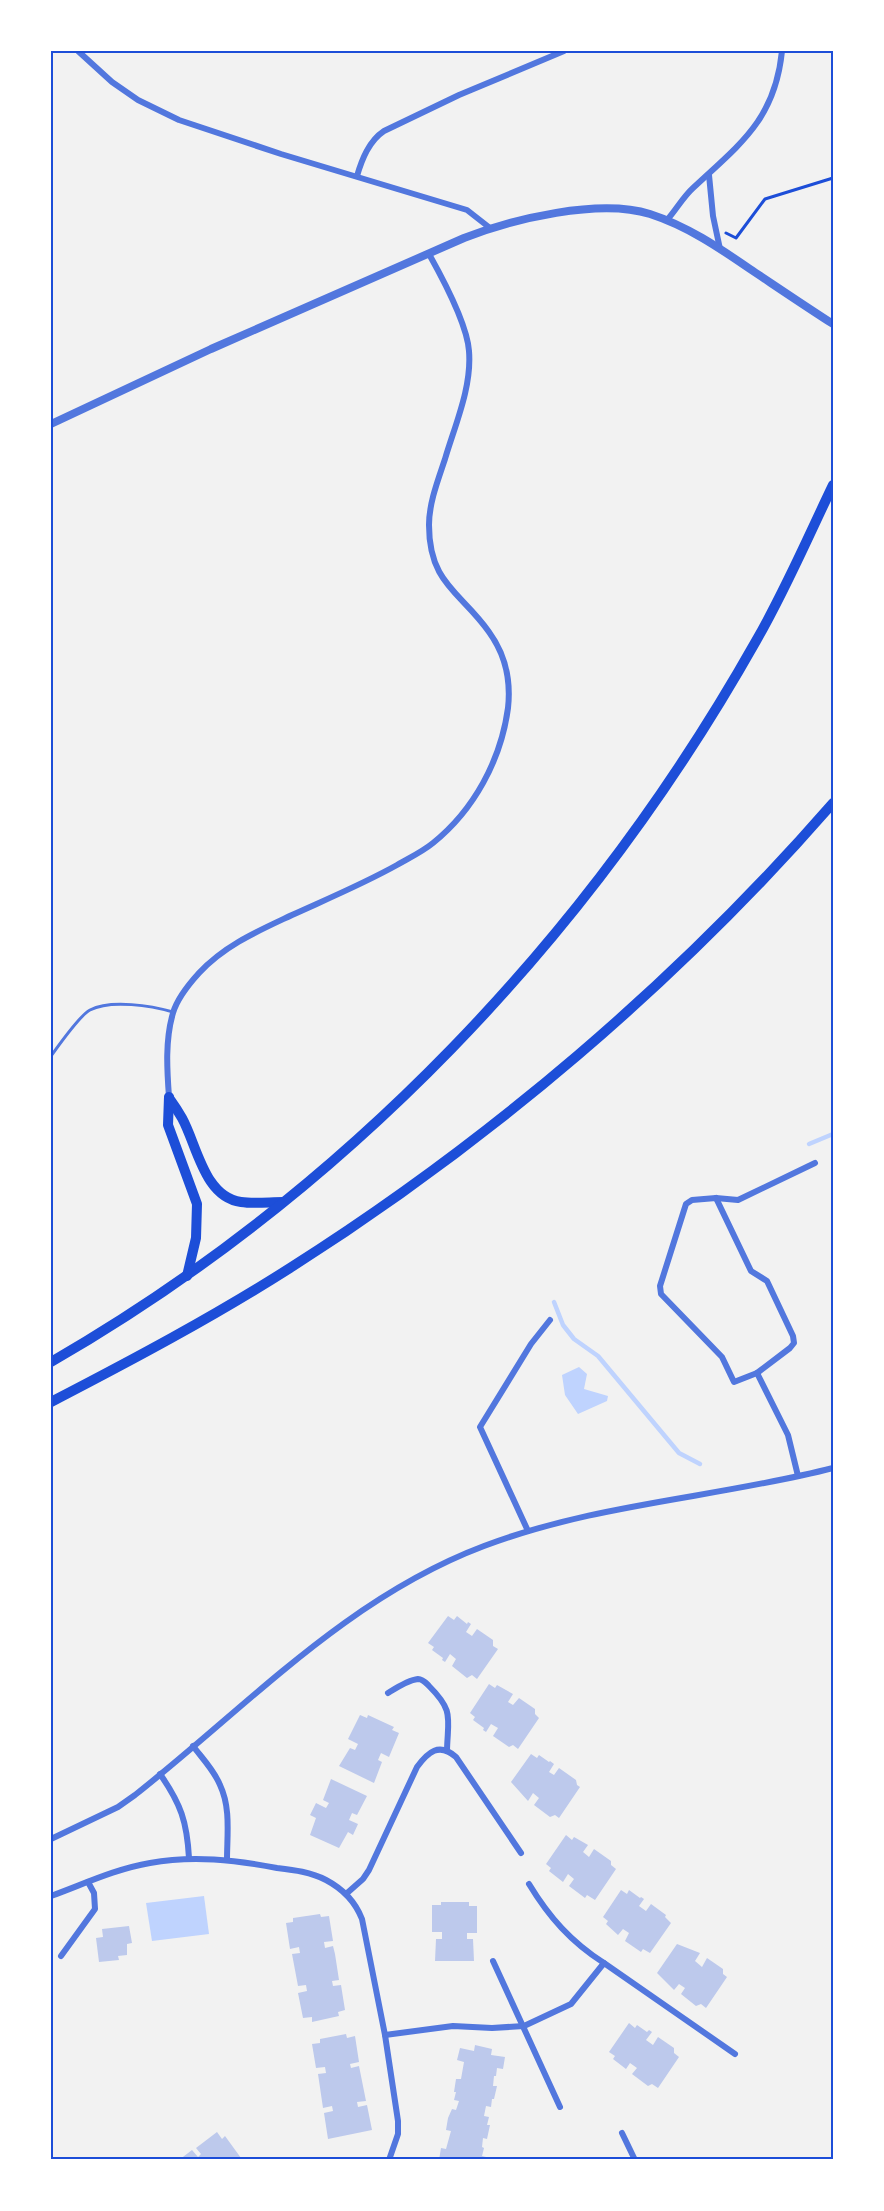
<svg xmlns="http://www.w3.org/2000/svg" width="884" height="2211" viewBox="0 0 884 2211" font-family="'Playfair Display',serif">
  <rect width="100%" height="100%" fill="#f2f2f2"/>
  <!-- water -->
  <g fill="#bfd3fe">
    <polygon points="579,1367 587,1374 584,1389 608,1396 607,1401 578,1414 565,1395 562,1375"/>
    <polygon points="204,1896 209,1934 152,1941 146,1903"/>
  </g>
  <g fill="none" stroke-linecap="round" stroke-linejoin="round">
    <!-- stream -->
    <g stroke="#bfd3fe" stroke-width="4.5">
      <polyline points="809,1144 833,1134"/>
      <polyline points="554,1302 563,1325 574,1339 598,1356 679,1453 700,1464"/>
    </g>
  </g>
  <!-- building -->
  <g fill="#bdc9ec">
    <polygon points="448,1616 454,1620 457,1616 467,1624 468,1622 471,1624 466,1632 472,1636 477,1629 493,1640 493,1646 498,1649 477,1679 472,1675 467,1678 452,1666 456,1659 450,1654 445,1662 442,1660 443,1658 432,1650 434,1647 428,1643"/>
    <polygon points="489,1684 495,1688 497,1685 513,1694 508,1702 513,1705 519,1698 535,1709 535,1714 539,1718 518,1749 513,1745 509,1747 493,1736 498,1728 491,1724 486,1732 483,1730 484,1728 473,1720 475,1717 470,1713"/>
    <polygon points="360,1715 367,1718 368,1715 394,1727 392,1730 399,1733 389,1757 381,1753 378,1760 382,1762 374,1783 339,1766 350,1748 355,1750 358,1744 348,1739"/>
    <polygon points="531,1754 537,1758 539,1755 549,1762 550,1761 554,1764 549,1772 554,1775 559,1768 576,1780 577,1785 580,1787 559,1818 555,1815 550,1817 534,1805 539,1798 533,1793 528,1801 511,1782"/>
    <polygon points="331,1779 367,1796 357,1815 352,1813 349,1820 358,1824 353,1835 348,1832 339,1848 310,1835 316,1818 310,1815 316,1803 326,1808 329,1803 323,1800"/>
    <polygon points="566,1835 572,1840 574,1837 588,1845 583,1852 589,1857 594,1849 611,1861 611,1865 616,1869 595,1900 587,1895 585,1898 569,1886 574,1879 568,1874 563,1882 549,1871 551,1868 546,1864"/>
    <polygon points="621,1890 627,1894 629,1890 640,1898 641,1897 644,1899 639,1906 646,1911 651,1904 666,1915 665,1917 671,1923 650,1953 643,1949 641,1952 625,1941 629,1933 623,1929 618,1935 606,1924 608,1921 603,1917"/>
    <polygon points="441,1902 469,1902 469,1906 477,1906 477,1933 467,1933 467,1939 473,1939 474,1961 435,1961 436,1939 442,1939 442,1932 432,1932 432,1905 441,1905"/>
    <polygon points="320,1914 321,1917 329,1916 333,1941 324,1942 325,1948 333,1946 335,1954 339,1980 332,1981 333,1986 341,1985 345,2010 338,2012 339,2016 312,2022 312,2017 303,2018 298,1993 307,1991 306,1985 298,1986 292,1954 300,1953 299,1947 290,1949 286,1923 293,1922 293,1918"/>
    <polygon points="129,1926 132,1943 127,1944 127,1955 118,1956 119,1960 99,1962 96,1938 103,1937 102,1929"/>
    <polygon points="677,1944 700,1953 695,1961 702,1967 707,1958 723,1969 723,1974 727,1977 706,2008 701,2004 696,2006 681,1994 685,1988 679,1984 674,1990 657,1973"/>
    <polygon points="629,2023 635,2028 637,2025 647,2032 649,2030 652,2032 646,2040 653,2045 658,2037 674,2048 674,2053 679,2057 658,2088 652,2084 648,2086 632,2074 637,2068 630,2063 626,2069 613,2059 615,2056 609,2052"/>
    <polygon points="346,2034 347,2038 355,2036 359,2062 350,2064 351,2068 359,2066 366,2101 357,2102 358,2107 367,2105 372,2130 328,2139 324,2113 333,2111 332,2106 323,2108 318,2074 326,2073 325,2067 316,2068 312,2044 320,2043 320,2039"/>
    <polygon points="475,2045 492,2049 491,2055 505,2057 503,2069 497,2068 496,2076 494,2076 493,2086 497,2086 494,2099 492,2099 491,2107 486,2106 484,2116 489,2117 487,2125 490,2125 487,2139 483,2138 482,2147 484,2148 482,2156 486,2157 486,2160 439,2160 441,2148 446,2149 451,2131 446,2130 448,2118 452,2109 456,2110 459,2101 454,2100 456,2092 454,2092 456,2079 461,2079 464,2062 457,2060 460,2048 474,2051"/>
    <polygon points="217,2132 222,2139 225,2136 241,2158 239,2160 179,2160 192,2150 198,2157 201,2154 196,2148"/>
  </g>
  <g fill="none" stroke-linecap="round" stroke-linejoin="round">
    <!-- path -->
    <polyline stroke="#1d4ed8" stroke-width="3" points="726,233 736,238 765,199 833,178"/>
    <!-- service -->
    <path stroke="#5277de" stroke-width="3" d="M51 1056C59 1045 80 1015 90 1010 111 999 152 1006 173 1012"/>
    <!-- minor -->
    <g stroke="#5277de" stroke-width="6">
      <polyline points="78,51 112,82 138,100 179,120 281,154 467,210 490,228"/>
      <polyline points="709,175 713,216 720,249"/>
      <path d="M357 176C362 159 369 141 384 131L459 95 564 51"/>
      <path d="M667 220C676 210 683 197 693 188 740 144 775 120 782 51"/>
      <path d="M169 1097C167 1070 165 1040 173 1013 177 999 189 984 199 973 225 945 258 931 292 915 327 899 363 884 397 865 409 858 422 852 433 843 474 810 501 760 508 708 511 681 505 654 489 632 461 592 429 584 429 525 429 503 438 480 445 459 455 425 472 387 469 351 467 323 443 279 429 254"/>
      <polyline points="716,1198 751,1271 767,1281 793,1336 794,1343 790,1348 757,1373"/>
      <polyline points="798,1476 788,1435 757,1373 734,1382 722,1357 661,1294 660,1286 686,1204 692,1200 716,1198 738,1200 815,1163"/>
      <polyline points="528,1531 480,1427 531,1344 550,1320"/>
      <path d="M388 1693C396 1688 408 1680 418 1679 423 1679 426 1683 429 1686 454 1711 448 1717 447 1750"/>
      <path d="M193 1746C202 1758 214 1770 220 1785 231 1808 227 1835 227 1860"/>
      <path d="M160 1774C181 1804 187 1822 189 1858"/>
      <path d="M51 1839 118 1807 135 1795C248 1706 346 1598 484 1546 598 1503 716 1498 833 1468"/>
      <path d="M529 1884C549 1917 571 1942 604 1963"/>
      <path d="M346 1894 363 1879 369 1870 417 1767C428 1752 439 1742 456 1757L521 1853"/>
      <path d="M51 1896C84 1884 115 1869 150 1863 193 1855 235 1860 277 1868 294 1870 311 1872 326 1880 343 1889 355 1901 362 1919L385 2035 398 2121V2134L389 2160"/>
      <polyline points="61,1956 95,1909 94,1893 88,1882"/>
      <polyline points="493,1961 560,2107"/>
      <polyline points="385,2035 453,2026 492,2028 524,2026 571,2004 604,1963 735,2054"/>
      <polyline points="622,2133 635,2160"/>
    </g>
    <!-- tertiary -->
    <path stroke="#5277de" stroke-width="8" d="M51 424 211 349 464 238C513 219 599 198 650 214 687 226 718 247 750 269 777 287 805 306 833 324"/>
    <!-- trunk -->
    <g stroke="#1d4ed8" stroke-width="10">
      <polyline points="169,1097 168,1125 197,1204 196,1238 187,1276"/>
      <path d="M169 1098C174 1105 178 1111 182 1118 197 1145 204 1197 241 1202 254 1204 270 1202 283 1202"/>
      <path d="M51 1362C346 1192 589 937 756 641 785 591 808 537 833 485"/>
      <path d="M51 1402C132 1360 213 1317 290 1268 490 1141 677 982 833 803"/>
    </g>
  </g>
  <!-- border -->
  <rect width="884" height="2211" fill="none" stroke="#ffffff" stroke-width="105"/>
  <rect x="52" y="52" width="780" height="2106" fill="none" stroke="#1d4ed8" stroke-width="2"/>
</svg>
